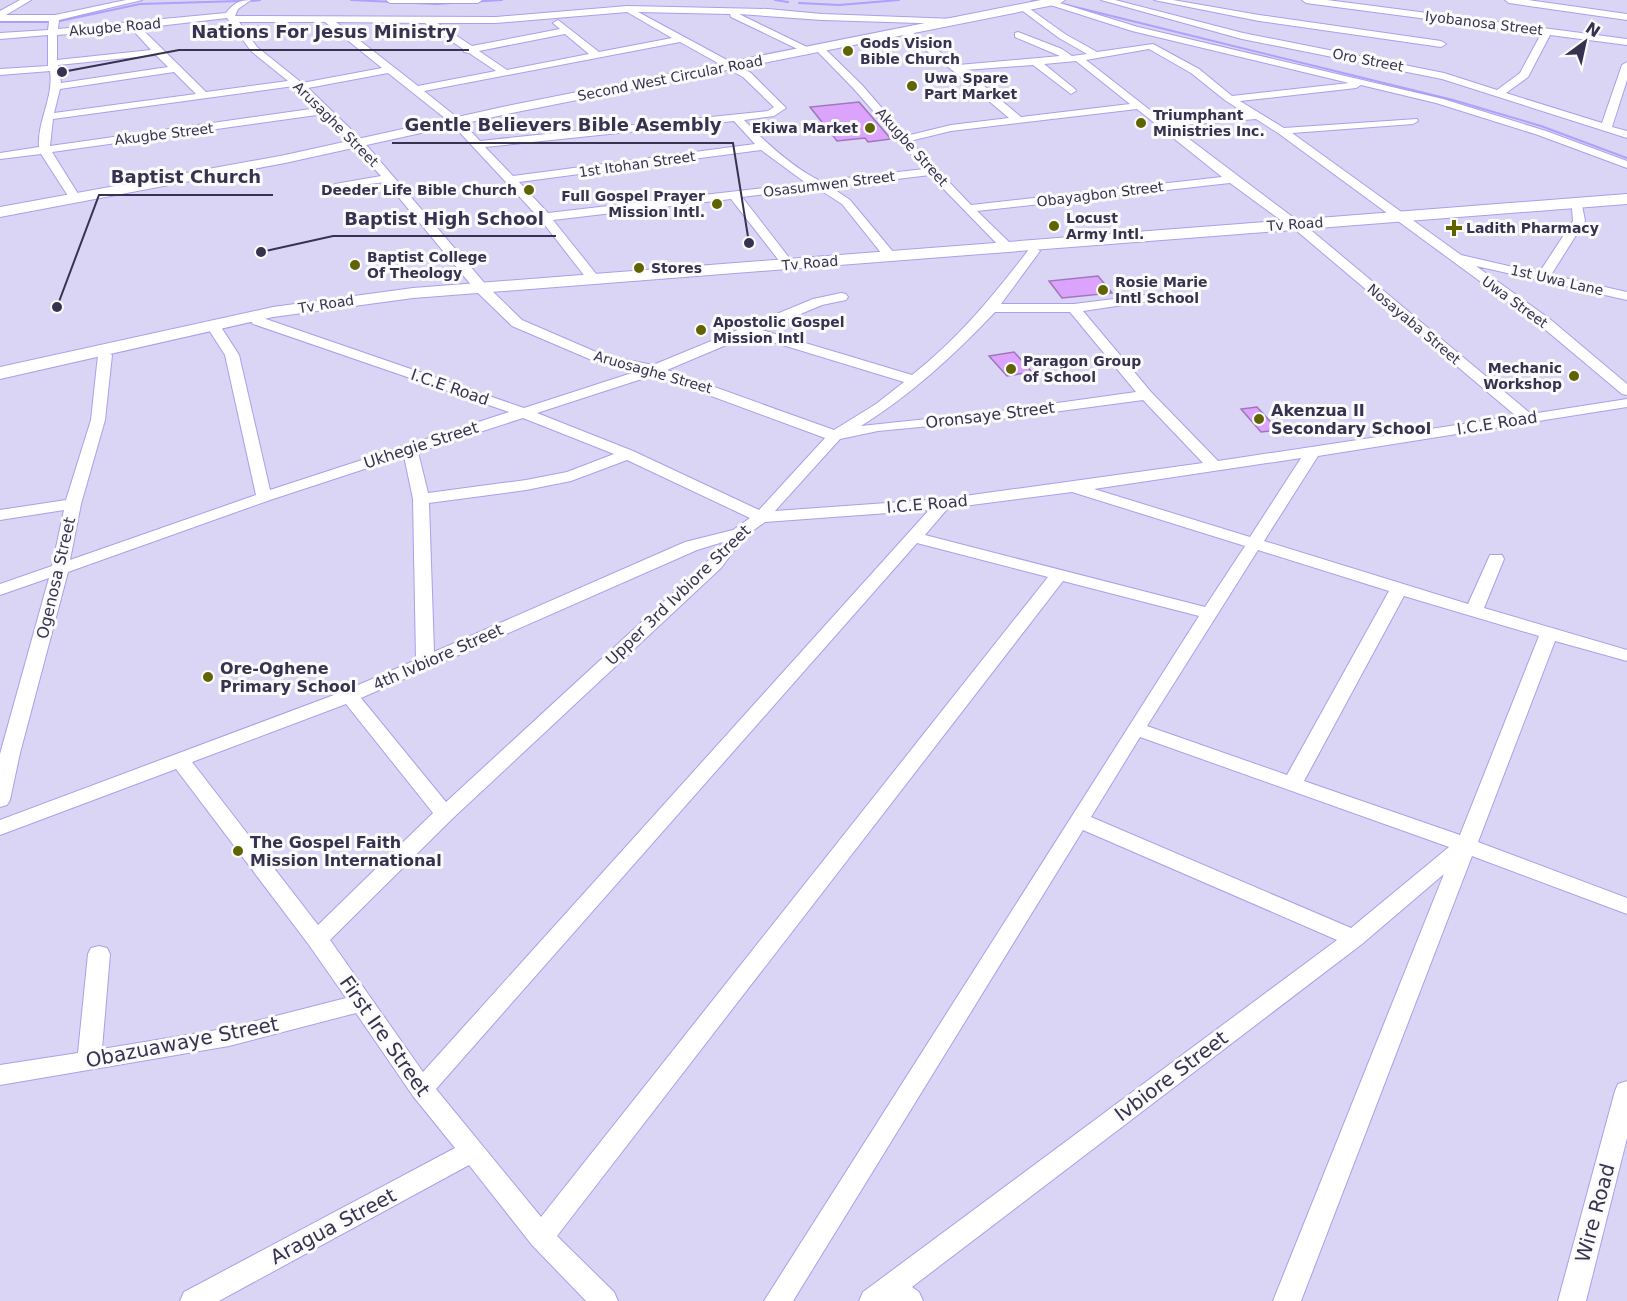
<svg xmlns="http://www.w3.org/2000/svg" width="1627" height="1301" viewBox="0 0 1627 1301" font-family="'DejaVu Sans',sans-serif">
  <rect width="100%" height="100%" fill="#dad5f5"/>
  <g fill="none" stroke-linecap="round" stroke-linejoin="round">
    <!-- stream -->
    <g stroke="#b19efd" stroke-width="2">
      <polyline points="351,0 436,4 502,0"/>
      <polyline points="775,0 788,2"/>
      <polyline points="1032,0 1036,0"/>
      <polyline points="252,1 260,0"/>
      <polyline points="799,3 839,5 899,0"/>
      <polyline points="1063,4 1453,100 1541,126 1627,158"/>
      <polyline points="60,21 140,4 240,1"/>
      <polyline points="0,22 47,22"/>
    </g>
  </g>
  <!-- building -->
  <g fill="#dba3fc" stroke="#a076ba" stroke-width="1.5">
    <polygon points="859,102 891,139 868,142 865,138 837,141 810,107"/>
    <polygon points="1098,276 1112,293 1062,298 1049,281"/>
    <polygon points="1014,352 1032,372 1007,376 989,356"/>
    <polygon points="1257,407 1278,430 1261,432 1241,409"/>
  </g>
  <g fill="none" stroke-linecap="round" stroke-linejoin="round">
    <!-- street casing -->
    <g stroke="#ac9eea" stroke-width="2">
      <g id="street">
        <path d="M20 0H31L6 15H55L126 0H142L59 20 58 29 226 13C234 3 239 0 251 0L238 9 235 16 496 17 627 6 768 9 822 14 955 19 957 21 952 24 822 20 739 14 811 49 813 51 808 54 731 17 730 14 638 12 751 73 786 108 774 116 744 120C767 144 791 166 820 181L924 169 854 89 816 50V46H822L862 85 906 136 951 125 1009 118 952 70 900 31 908 29 958 65 1060 56 1015 37V33L1018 32 1062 49 1072 56 1087 54 1059 38 1020 9V5L1023 4 1065 34 1097 52 1153 44 1199 69 1232 96 1349 83 1132 31 1041 2 1050 0 1138 27 1443 99 1546 131 1627 161V168L1538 135 1436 103 1361 85 1356 88 1240 101 1284 128 1417 119 1418 121 1413 124 1292 133 1461 255 1539 273 1573 221 1572 208 1578 204 1582 205 1585 221 1551 275 1627 292V300L1476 266 1551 320 1627 384V395L1622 394 1541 326 1278 133 1256 119 1172 126 1298 221 1299 226H1306L1531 414 1627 399V407L1318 456 1264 541 1468 604 1490 555H1502L1504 559 1484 608 1627 650V661L1555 641 1478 842 1627 898V914L1472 856 1301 1301H1273L1444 874 1362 944 912 1287 919 1292 923 1301H859L863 1292 1337 940 1083 830 793 1301H764L1199 616 1063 581 557 1236 614 1292 618 1301H586L532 1245 469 1165 219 1301H180L184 1292 455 1148 413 1096 356 1013 229 1046 0 1085V1065L78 1053 88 954 91 948 99 946 107 948 110 954 102 1049 229 1028 346 998 309 945 176 769 0 835V820L342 692 416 660 413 499 404 456 270 500 68 572 20 753 10 800 7 805 0 807V754L49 578 0 595V584L52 566 64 510 0 520V510L66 500 91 420 98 355 105 351 112 355 105 420 81 504 70 560 256 495 225 355 209 330 216 326 221 327 239 355 270 490 509 412 253 324 251 321 253 318H263L524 408 638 371 594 361 512 326 477 292 386 182 335 188V184L381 176 324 114 52 152 80 197 74 201 70 199 41 154 0 159V153L39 147C37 121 54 98 50 71L0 75V69L48 66V35L0 39V33L48 30 49 21H0V11ZM627 12 672 38 599 52 558 20 553 23 560 29 472 46 437 23H496ZM227 18 251 51 288 81 206 92 141 28ZM239 22H325L382 68 302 83 257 47ZM336 22 425 23 463 49 464 52 469 53 496 71 418 86ZM132 29 151 50 57 60V35ZM565 34 589 54 507 70 479 51ZM680 42 743 77 774 107 768 111 480 141 459 119 424 91ZM1149 49 1191 73 1226 101 1247 114 1164 121 1086 60ZM156 55 168 67 61 83 58 65ZM1076 61 1130 104 1021 117 965 70 1033 65 1071 94 1076 91 1075 89 1044 64ZM174 72 196 94 54 113 60 89ZM388 73 451 123 541 220 590 283 595 284 601 280 553 220 731 199 784 267 788 268 794 264 742 197 817 188 842 204 886 259 890 260 896 256 894 253 850 200 831 187 930 175 1002 249H1010L1012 246 1010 243 977 211 1230 183 1290 227H1297L1298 232 1516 416 1218 461 1151 392 1083 311 1157 300 1164 296 1162 293 1074 304H1001L1040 251 1034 247 1030 248C994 295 958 339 912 375L762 330 822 305 846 300 848 297 846 294 841 293 813 299 653 365 603 355 522 320 487 286 362 140 308 88ZM294 86 318 108 50 146 53 119ZM1137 109 1222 177 971 205 910 141 951 131ZM734 121 755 144 513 176 485 147ZM761 150 806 183 548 213 519 182ZM995 312H1070L1136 392 993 412 861 426C912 394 953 356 995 312ZM750 335 904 382 876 404 834 430 667 370ZM654 375 825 438 759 510 633 451 537 413ZM1143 400 1203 463 943 499 775 511 840 439 878 431 993 420ZM523 418 614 454 567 472 526 480 428 493 418 452ZM1301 458 1250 537 1094 489ZM627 460 750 518 733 530 685 542 434 652 429 503 526 490 571 481ZM1072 492 1245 546 1205 607 925 535 948 508ZM929 510 423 1072 330 940 452 819 721 568 745 536 765 522ZM723 542 709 560 446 802 361 698 697 550ZM917 543 1048 577 541 1217 436 1089ZM1258 550 1389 591 1287 775 1147 726ZM1404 596 1539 636 1460 835 1304 781ZM346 704 433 813 318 925 192 762ZM1140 737 1449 847 1351 928 1091 817Z"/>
        <polygon points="386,0 482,0 478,3 390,3"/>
        <polygon points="1101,0 1115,0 1243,33 1444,73 1497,90 1520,73 1541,34 1306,3 1302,0 1327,0 1627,39 1627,45 1550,35 1528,77 1506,93 1602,123 1622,65 1627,62 1627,80 1612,127 1627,131 1627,138 1442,79 1242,39"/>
        <polygon points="1154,0 1173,0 1259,15 1441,41 1446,44 1441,47 1259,21"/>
        <polygon points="1505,0 1528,0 1627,14 1627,20 1509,3"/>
        <polygon points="1627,1081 1627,1138 1586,1301 1558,1301 1615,1091 1618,1084"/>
      </g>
    </g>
    <!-- secondary casing -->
    <g stroke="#ac9eea" stroke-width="2">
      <g id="secondary">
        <polygon points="1041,0 1065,0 1059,4 507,114 285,163 0,217 0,207 285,155 507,106"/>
        <polygon points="1627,194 1627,204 413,298 273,317 0,379 0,367 273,307 413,288"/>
      </g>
    </g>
    <!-- street -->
    <use href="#street" fill="#fff" fill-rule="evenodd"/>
    <!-- secondary -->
    <use href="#secondary" fill="#fff" fill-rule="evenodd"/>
  </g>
  <!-- markers -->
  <g fill="#606400" stroke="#fbfbfb" stroke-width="2">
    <circle cx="848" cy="51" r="6"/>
    <circle cx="912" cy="86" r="6"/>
    <circle cx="1141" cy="123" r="6"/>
    <circle cx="870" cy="128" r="6"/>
    <circle cx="529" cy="190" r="6"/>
    <circle cx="717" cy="204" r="6"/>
    <circle cx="1054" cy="226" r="6"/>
    <path d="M1451 219h6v6h6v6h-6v6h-6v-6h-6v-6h6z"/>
    <circle cx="355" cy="265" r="6"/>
    <circle cx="639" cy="268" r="6"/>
    <circle cx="1103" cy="290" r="6"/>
    <circle cx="701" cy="330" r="6"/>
    <circle cx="1011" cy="369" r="6"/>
    <circle cx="1574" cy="376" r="6"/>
    <circle cx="1259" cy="419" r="6"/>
    <circle cx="208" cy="677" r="6"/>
    <circle cx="238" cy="851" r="6"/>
  </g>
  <g text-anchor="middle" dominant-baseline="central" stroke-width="6" stroke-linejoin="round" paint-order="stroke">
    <!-- far-street labels -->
    <g font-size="14" fill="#383251" stroke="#fbfbfb">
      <text transform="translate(1484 23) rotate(7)">Iyobanosa Street</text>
      <text transform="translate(115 27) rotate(-5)">Akugbe Road</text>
      <text transform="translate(1368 60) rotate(11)">Oro Street</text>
      <text transform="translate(670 78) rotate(-11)">Second West Circular Road</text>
      <text transform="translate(336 124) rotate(45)">Arusaghe Street</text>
      <text transform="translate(164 134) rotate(-7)">Akugbe Street</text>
      <text transform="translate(912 147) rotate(48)">Akugbe Street</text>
      <text transform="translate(637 164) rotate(-8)">1st Itohan Street</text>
      <text transform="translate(829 184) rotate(-7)">Osasumwen Street</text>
      <text transform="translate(1100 194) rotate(-7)">Obayagbon Street</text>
      <text transform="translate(1295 224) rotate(-4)">Tv Road</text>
      <text transform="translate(810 263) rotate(-5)">Tv Road</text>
      <text transform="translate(1557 280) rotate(13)">1st Uwa Lane</text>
      <text transform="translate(1515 302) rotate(36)">Uwa Street</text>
      <text transform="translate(326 304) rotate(-9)">Tv Road</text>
      <text transform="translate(1414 324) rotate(40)">Nosayaba Street</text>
      <text transform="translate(653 372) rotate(16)">Aruosaghe Street</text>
    </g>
    <!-- far-poi labels -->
    <g font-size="14" font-weight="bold" fill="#383251" stroke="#fbfbfb" text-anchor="start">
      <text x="860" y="43">Gods Vision<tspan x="860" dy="16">Bible Church</tspan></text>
      <text x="924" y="78">Uwa Spare<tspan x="924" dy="16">Part Market</tspan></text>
      <text x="1153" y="115">Triumphant<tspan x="1153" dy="16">Ministries Inc.</tspan></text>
      <text x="858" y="128" text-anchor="end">Ekiwa Market</text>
      <text x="517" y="190" text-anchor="end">Deeder Life Bible Church</text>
      <text x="705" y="196" text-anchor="end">Full Gospel Prayer<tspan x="705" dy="16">Mission Intl.</tspan></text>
      <text x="1066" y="218">Locust<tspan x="1066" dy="16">Army Intl.</tspan></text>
      <text x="1466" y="228">Ladith Pharmacy</text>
      <text x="367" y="257">Baptist College<tspan x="367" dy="16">Of Theology</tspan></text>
      <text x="651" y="268">Stores</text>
      <text x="1115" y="282">Rosie Marie<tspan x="1115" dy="16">Intl School</tspan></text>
      <text x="713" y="322">Apostolic Gospel<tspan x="713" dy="16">Mission Intl</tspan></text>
      <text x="1023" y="361">Paragon Group<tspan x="1023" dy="16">of School</tspan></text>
      <text x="1562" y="368" text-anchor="end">Mechanic<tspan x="1562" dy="16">Workshop</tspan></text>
    </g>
    <!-- street labels -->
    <g font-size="16" fill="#383251" stroke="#fbfbfb">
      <text transform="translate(450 387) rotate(19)">I.C.E Road</text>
      <text transform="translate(990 415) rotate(-7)">Oronsaye Street</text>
      <text transform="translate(1497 423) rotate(-9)">I.C.E Road</text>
      <text transform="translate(421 445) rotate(-18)">Ukhegie Street</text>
      <text transform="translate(927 504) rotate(-5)">I.C.E Road</text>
      <text transform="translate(56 578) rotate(-77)">Ogenosa Street</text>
      <text transform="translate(678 595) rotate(-44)">Upper 3rd Ivbiore Street</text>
      <text transform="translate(438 657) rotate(-24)">4th Ivbiore Street</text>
    </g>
    <!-- poi labels -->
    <g font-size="16" font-weight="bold" fill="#383251" stroke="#fbfbfb" text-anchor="start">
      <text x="1271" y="410">Akenzua II<tspan x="1271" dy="18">Secondary School</tspan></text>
      <text x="220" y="668">Ore-Oghene<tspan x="220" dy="18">Primary School</tspan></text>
      <text x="250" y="842">The Gospel Faith<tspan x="250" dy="18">Mission International</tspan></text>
    </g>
    <!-- near-street labels -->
    <g font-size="20" fill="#383251" stroke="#fbfbfb">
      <text transform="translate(385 1036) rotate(55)">First Ire Street</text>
      <text transform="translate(182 1042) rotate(-11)">Obazuawaye Street</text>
      <text transform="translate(1171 1076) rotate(-37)">Ivbiore Street</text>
      <text transform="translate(1595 1213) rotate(-75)">Wire Road</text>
      <text transform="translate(333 1226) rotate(-28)">Aragua Street</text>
    </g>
  </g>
  <!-- callouts -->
  <path fill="none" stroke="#383251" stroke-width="2" d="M62 72L179 50H469M749 243L733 143H392M57 307L99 195H273M261 252L333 236H556"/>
  <g fill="#383251" stroke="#fbfbfb" stroke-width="2">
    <circle cx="62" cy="72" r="6"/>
    <circle cx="749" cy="243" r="6"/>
    <circle cx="57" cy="307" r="6"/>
    <circle cx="261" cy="252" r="6"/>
  </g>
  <g font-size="18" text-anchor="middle" font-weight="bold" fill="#383251" stroke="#fbfbfb" stroke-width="6" stroke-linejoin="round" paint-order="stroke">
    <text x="324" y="38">Nations For Jesus Ministry</text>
    <text x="563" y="131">Gentle Believers Bible Asembly</text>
    <text x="186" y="183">Baptist Church</text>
    <text x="444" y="225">Baptist High School</text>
  </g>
  <!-- north arrow -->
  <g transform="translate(1585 42) rotate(33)" stroke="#fbfbfb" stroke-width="4.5" paint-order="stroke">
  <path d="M0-4.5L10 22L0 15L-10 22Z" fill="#383251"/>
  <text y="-9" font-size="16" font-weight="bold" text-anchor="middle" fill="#383251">N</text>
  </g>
</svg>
